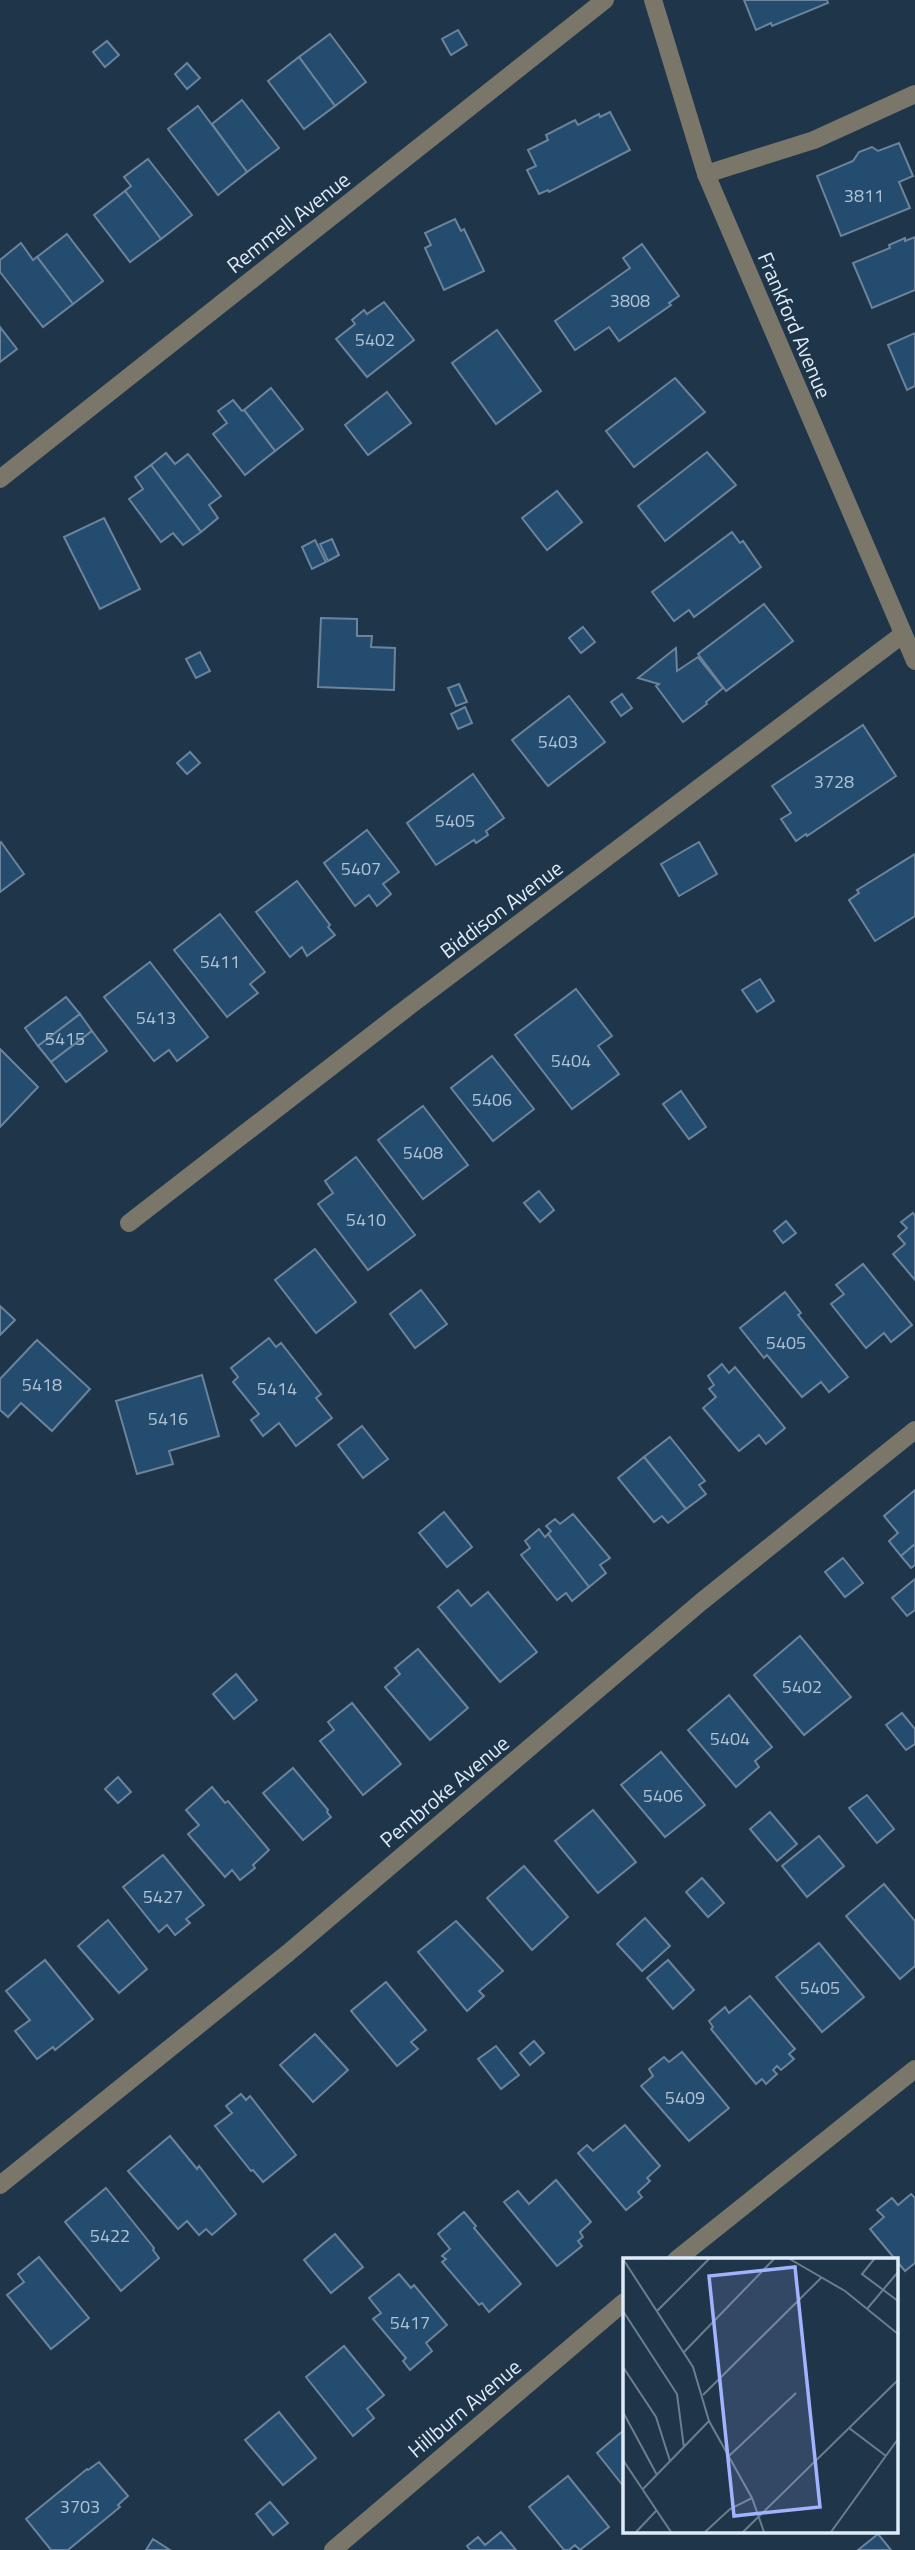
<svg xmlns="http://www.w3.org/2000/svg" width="915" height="2550" viewBox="0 0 915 2550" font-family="'Titillium Web',sans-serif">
  <rect width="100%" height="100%" fill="#1f3549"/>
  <!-- building -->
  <g fill="#244c6f" stroke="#6b849b" stroke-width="2">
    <polygon points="744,0 827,0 828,3 772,26 771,23 756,30"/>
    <polygon points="458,30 467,45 451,55 442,39"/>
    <polygon points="330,34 366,82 335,106 299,57"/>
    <polygon points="107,41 119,55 105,67 93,52"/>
    <polygon points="299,57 335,106 304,129 268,81"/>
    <polygon points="187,63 200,78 187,89 175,74"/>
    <polygon points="242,100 279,148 247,172 212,124"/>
    <polygon points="198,106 247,172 218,195 168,129"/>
    <polygon points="610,112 630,150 549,192 548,190 539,194 527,170 536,166 528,150 548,140 546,135 575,120 578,125 599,114 600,117"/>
    <polygon points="899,143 913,176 899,182 910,208 841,236 817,176 853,161 859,152 872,147 878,151"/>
    <polygon points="148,159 192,215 161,239 125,191 131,186 124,177"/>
    <polygon points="125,191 161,239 130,262 94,215"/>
    <polygon points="455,219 461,231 464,229 484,271 444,290 425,248 431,245 425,233"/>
    <polygon points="67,234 103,281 73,304 37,257"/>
    <polygon points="915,237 915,290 872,308 853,263 890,248 889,245 905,238 905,241"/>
    <polygon points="21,243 33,260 37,257 73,304 43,327 0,272 0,260"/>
    <polygon points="642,244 679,296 669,303 671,305 619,341 609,327 575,350 555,321 630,268 623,258"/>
    <polygon points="384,302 414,340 367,377 336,339 355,324 352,320 364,310 367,314"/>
    <polygon points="0,327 17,349 0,362"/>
    <polygon points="497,330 541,391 496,424 452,363"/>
    <polygon points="915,333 915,386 907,390 888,345"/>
    <polygon points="675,378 705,412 634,467 606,431"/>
    <polygon points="271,388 303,429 275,451 244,410"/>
    <polygon points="387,392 411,423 368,455 345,425"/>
    <polygon points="233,400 242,411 244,410 275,451 245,475 213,434 227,423 218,411"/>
    <polygon points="707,452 736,485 665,541 638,506"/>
    <polygon points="166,453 175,464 188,454 221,496 209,505 218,518 201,532 151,465"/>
    <polygon points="151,465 201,532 183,545 173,533 161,542 129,499 143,489 135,477"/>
    <polygon points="557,491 582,522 547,550 522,518"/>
    <polygon points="104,518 140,589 100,609 64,537"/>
    <polygon points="732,532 740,543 743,541 761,567 694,617 689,610 674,621 652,592"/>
    <polygon points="332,539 339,555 328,561 320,544"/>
    <polygon points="315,540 326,562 312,569 302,547"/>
    <polygon points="764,604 793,641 726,691 698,654"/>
    <polygon points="321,618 357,619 357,636 372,636 371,647 395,648 394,690 318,687"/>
    <polygon points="583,627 595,642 581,653 569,638"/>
    <polygon points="676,648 677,671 698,657 723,688 706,702 707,704 683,722 656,686 659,684 638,678"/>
    <polygon points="200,652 210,671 196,678 186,659"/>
    <polygon points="459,684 467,702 456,706 448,688"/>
    <polygon points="622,694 632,708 621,716 611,702"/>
    <polygon points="569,696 605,742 548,786 512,740"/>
    <polygon points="465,707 472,723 458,729 451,714"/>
    <polygon points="863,725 896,776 807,836 806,834 796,841 781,819 791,813 772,786"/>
    <polygon points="190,752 200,763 187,774 177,763"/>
    <polygon points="473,774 504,818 486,831 488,835 476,843 474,840 436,865 407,823"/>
    <polygon points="367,830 399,872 383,884 391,894 377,906 369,895 355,906 324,863"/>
    <polygon points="1,842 24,874 0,892 0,843"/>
    <polygon points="699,842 717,874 679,896 661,864"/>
    <polygon points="915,854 915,916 875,941 849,900 859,893 857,890"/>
    <polygon points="297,881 330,925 328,927 335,935 307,956 302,947 290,957 256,912"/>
    <polygon points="220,914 265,972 250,984 258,993 227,1017 174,950"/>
    <polygon points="150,962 208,1037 177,1061 169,1050 154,1061 104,997"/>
    <polygon points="760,979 774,1001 757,1012 742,990"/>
    <polygon points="576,989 612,1036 598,1046 619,1074 572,1109 515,1035"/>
    <polygon points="66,997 80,1014 38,1046 25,1028"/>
    <polygon points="80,1014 92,1031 51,1062 38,1046"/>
    <polygon points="92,1031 107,1051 66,1082 51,1062"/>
    <polygon points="0,1049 38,1087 0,1127"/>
    <polygon points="492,1056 534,1109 493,1141 451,1088"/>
    <polygon points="681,1091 706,1127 689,1139 663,1104"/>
    <polygon points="423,1106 468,1165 423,1199 378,1140"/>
    <polygon points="356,1157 415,1235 368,1270 318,1204 333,1193 325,1181"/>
    <polygon points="539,1191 554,1210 540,1222 524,1203"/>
    <polygon points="913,1213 915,1216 915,1280 893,1254 905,1244 898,1236 907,1228 901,1222"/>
    <polygon points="786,1221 796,1233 783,1243 774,1231"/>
    <polygon points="315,1249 356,1302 316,1333 275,1280"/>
    <polygon points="863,1264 912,1325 891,1342 884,1333 866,1348 831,1304 844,1294 836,1285"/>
    <polygon points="421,1290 447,1324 415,1348 390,1314"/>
    <polygon points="785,1292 801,1313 798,1315 848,1377 829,1392 821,1382 802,1397 767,1355 764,1358 740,1328"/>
    <polygon points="0,1306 15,1320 0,1335"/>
    <polygon points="269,1338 276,1347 281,1343 321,1394 316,1398 332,1418 296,1446 279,1423 263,1436 251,1420 259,1414 233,1382 238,1377 231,1368"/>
    <polygon points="37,1340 90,1389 52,1431 21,1403 8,1417 0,1410 0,1379"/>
    <polygon points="722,1364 729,1373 735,1367 785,1428 766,1444 759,1435 739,1451 703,1408 716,1397 709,1389 714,1385 708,1376"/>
    <polygon points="202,1375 219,1436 169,1451 173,1464 137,1474 116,1401"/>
    <polygon points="362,1426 388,1459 363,1478 338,1445"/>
    <polygon points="670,1437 705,1481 699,1485 706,1494 686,1509 644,1457"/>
    <polygon points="644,1457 686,1509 668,1523 662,1516 654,1522 618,1478"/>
    <polygon points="915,1490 915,1544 901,1556 889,1541 898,1533 884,1516"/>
    <polygon points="444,1512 472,1547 447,1567 419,1533"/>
    <polygon points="573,1514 610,1558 600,1565 606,1573 589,1587 548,1534 551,1531 546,1526 555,1519 560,1524"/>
    <polygon points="539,1529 545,1537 548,1534 589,1587 572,1601 566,1593 557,1600 521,1555 530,1548 525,1541"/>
    <polygon points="915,1544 915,1565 911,1568 901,1556"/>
    <polygon points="843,1558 863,1583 845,1597 825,1572"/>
    <polygon points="915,1579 915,1610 907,1616 892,1598"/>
    <polygon points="458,1590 471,1606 488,1592 537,1652 500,1682 438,1607"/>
    <polygon points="800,1636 851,1697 804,1735 754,1675"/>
    <polygon points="418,1649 468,1708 430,1740 385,1687 400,1674 395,1668"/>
    <polygon points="236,1674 257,1700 234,1719 213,1694"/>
    <polygon points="729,1695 772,1747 755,1761 759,1767 736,1787 688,1730"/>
    <polygon points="352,1703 401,1764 363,1795 320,1741 334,1730 328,1722"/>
    <polygon points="902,1713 915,1729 915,1744 906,1750 886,1725"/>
    <polygon points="661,1752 705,1805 665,1837 621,1785"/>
    <polygon points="293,1768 328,1810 327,1812 331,1817 303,1840 263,1793"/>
    <polygon points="118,1777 131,1792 118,1803 105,1789"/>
    <polygon points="212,1787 225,1803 228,1801 269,1850 253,1865 255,1868 240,1880 232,1870 225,1877 188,1834 199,1825 186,1810"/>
    <polygon points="867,1795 894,1829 877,1843 849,1808"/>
    <polygon points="593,1810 636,1862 598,1893 555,1841"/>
    <polygon points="770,1812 797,1844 777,1861 750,1829"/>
    <polygon points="819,1836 844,1866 807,1897 782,1866"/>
    <polygon points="163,1855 204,1905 186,1919 190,1923 175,1935 167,1925 159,1932 123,1887"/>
    <polygon points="524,1866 568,1917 532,1950 487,1898"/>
    <polygon points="702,1878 724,1903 708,1917 686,1892"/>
    <polygon points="884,1884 915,1921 915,1966 900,1979 846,1916"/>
    <polygon points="645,1918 670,1946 642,1971 617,1944"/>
    <polygon points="108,1920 147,1969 119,1993 78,1946"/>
    <polygon points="456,1921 503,1971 479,1991 484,1996 467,2011 418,1952"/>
    <polygon points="819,1943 864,1997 822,2032 776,1977"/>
    <polygon points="45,1960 93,2019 55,2050 53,2047 37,2059 15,2031 30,2020 6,1991"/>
    <polygon points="668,1960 694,1990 673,2009 647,1978"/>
    <polygon points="386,1982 426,2030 411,2042 418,2049 397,2066 351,2011"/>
    <polygon points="750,1996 795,2049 789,2054 794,2059 781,2070 777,2066 773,2070 777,2074 766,2084 762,2079 756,2084 711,2029 713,2027 709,2021 725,2007 729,2013"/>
    <polygon points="315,2034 348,2070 313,2102 280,2065"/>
    <polygon points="534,2041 544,2053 530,2065 520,2053"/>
    <polygon points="496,2046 519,2075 501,2089 478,2059"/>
    <polygon points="682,2052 729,2108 689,2141 641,2086 653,2076 649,2069 664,2057 669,2062"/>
    <polygon points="241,2094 246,2100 250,2096 296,2155 263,2182 253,2170 251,2171 215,2126 232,2113 226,2106"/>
    <polygon points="625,2125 660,2166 647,2178 650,2181 638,2192 642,2197 626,2210 578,2153 587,2145 593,2151"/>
    <polygon points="170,2136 197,2169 199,2166 236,2214 212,2235 206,2229 199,2235 187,2221 178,2229 128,2171"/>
    <polygon points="556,2180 591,2222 580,2232 583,2237 578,2241 582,2246 557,2266 504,2202 518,2191 529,2204"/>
    <polygon points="106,2188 154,2248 153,2250 159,2258 121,2291 65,2222"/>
    <polygon points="911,2194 915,2198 915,2263 905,2271 870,2229 884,2217 877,2210 892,2198 898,2205"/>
    <polygon points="464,2212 476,2226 474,2228 521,2284 489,2312 482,2303 479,2305 442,2262 446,2259 442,2256 450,2249 438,2234"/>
    <polygon points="335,2234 363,2267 331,2293 304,2260"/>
    <polygon points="39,2257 89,2318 51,2349 7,2295 24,2282 18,2274"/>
    <polygon points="399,2274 411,2288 414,2285 447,2325 426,2343 432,2351 410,2370 403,2361 406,2358 373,2319 381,2313 369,2298"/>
    <polygon points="344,2346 384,2395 367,2409 374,2418 353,2436 306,2377"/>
    <polygon points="279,2412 316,2458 283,2485 245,2440"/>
    <polygon points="624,2430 624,2487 597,2453"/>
    <polygon points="99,2462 128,2496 118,2505 120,2507 68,2550 51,2550 26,2519 87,2469 88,2470"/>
    <polygon points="568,2476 609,2527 580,2550 575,2545 569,2550 564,2550 529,2507"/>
    <polygon points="270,2502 288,2523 273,2535 256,2514"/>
    <polygon points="501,2532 516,2550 470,2550 467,2546 478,2537 485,2545"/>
    <polygon points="878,2534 891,2550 858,2550"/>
    <polygon points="153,2539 170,2550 146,2550"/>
  </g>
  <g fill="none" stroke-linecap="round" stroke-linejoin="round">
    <!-- minor -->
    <g stroke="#7a7669" stroke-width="18">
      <polyline points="653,0 706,174 915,661"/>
      <polyline points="706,174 814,140 915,94"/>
      <polyline points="0,479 605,0"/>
      <polyline points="129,1223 412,1004 902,635"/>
      <polyline points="0,2185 288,1953 701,1602 915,1430"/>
      <polyline points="676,2260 915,2069"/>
      <polyline points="333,2550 624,2302"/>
    </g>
  </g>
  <g text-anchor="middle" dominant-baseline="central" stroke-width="5" stroke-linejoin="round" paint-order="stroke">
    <!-- number labels -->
    <g font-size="18" fill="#b0c3d6">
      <text x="864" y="195">3811</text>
      <text x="630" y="300">3808</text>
      <text x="375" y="339">5402</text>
      <text x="558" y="741">5403</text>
      <text x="834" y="781">3728</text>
      <text x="455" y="820">5405</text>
      <text x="361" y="868">5407</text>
      <text x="220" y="961">5411</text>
      <text x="156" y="1017">5413</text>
      <text x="65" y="1038">5415</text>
      <text x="571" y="1060">5404</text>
      <text x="492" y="1099">5406</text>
      <text x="423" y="1152">5408</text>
      <text x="366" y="1219">5410</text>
      <text x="786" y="1342">5405</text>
      <text x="42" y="1384">5418</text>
      <text x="277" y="1388">5414</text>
      <text x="168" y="1418">5416</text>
      <text x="802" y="1686">5402</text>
      <text x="730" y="1738">5404</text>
      <text x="663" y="1795">5406</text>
      <text x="163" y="1896">5427</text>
      <text x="820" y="1987">5405</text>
      <text x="685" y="2097">5409</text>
      <text x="110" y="2235">5422</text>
      <text x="410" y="2322">5417</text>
      <text x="80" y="2506">3703</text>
    </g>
    <!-- street labels -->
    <g font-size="21" fill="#deebf8" stroke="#1f3549">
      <text transform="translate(288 222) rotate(-38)">Remmell Avenue</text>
      <text transform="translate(795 325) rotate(67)">Frankford Avenue</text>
      <text transform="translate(501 909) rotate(-37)">Biddison Avenue</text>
      <text transform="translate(444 1791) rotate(-40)">Pembroke Avenue</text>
      <text transform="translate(464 2408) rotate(-40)">Hillburn Avenue</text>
    </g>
  </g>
  <!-- overview -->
  <g transform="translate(623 2258)">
    <rect width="275" height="275" fill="#1f3549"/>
    <path fill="none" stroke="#6b7e8f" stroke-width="2" d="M165 0 222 33 275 76M252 0 239 16 275 43M0 1 70 109 86 163 129 240 141 274M244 51 275 14M0 53 54 136 61 190M34 53 87 0M61 94 152 0M0 109 33 159 47 203M80 137 199 19M0 154 34 217M226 170 263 198M106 198 173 135M0 202 48 274M20 231 86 163M13 274 33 253M82 274 107 251 129 240M120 274 275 122M208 274 275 181"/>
    <path fill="#a1b3fd" fill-opacity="0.15" stroke="#a1b3fd" stroke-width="3.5" d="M172 9 197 249 111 258 86 18Z"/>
    <rect width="275" height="275" fill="none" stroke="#deebf8" stroke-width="3.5"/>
  </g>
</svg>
